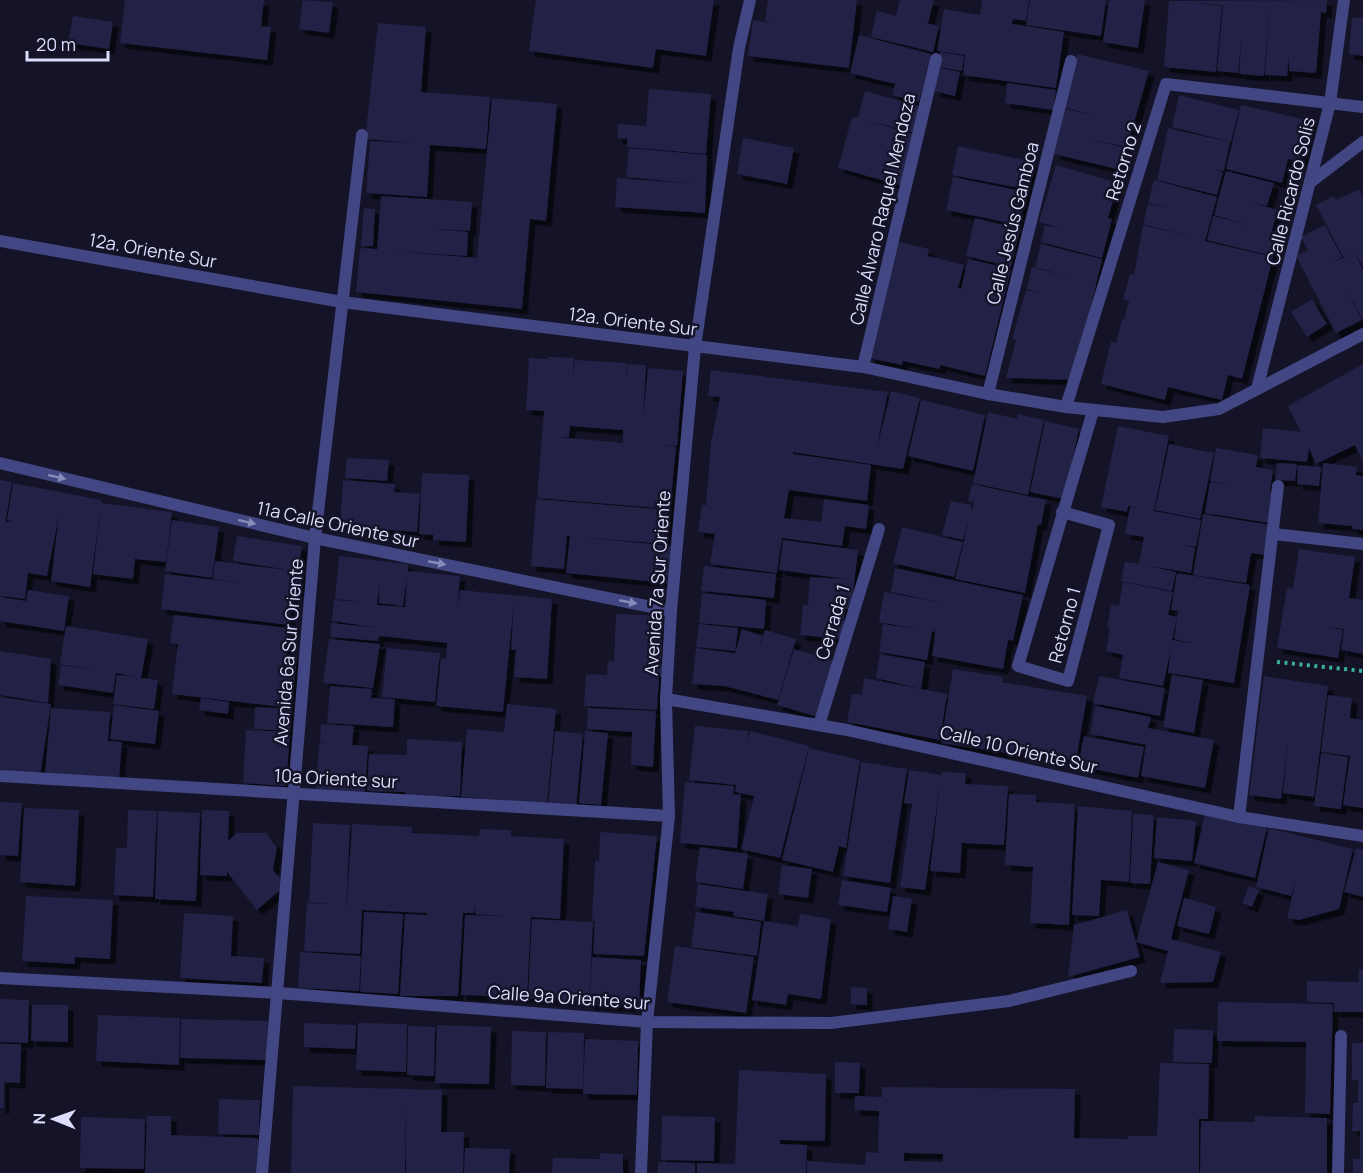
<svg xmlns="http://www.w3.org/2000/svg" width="1363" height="1173" viewBox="0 0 1363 1173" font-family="Manrope,sans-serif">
  <defs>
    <filter id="shadow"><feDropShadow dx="5.5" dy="5.5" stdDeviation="0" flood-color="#0009"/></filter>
  </defs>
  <rect width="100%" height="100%" fill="#141327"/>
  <!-- building -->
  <g fill="#242047" fill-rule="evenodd" filter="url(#shadow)">
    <polygon points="125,0 264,0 261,26 271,27 267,60 120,43"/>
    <polygon points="303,0 333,2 329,33 299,29"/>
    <polygon points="536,0 714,0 706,56 656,49 653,68 529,51"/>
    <polygon points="768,0 857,0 849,68 748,56 753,20 772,23 765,21"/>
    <polygon points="900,0 934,0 928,23 922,22 939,26 933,52 871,37 877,11 896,16"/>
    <polygon points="982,0 1029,0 1026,21 1013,19 1012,24 1064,32 1056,88 963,75 965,55 937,51 944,9 980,15"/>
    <polygon points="1030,0 1106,0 1101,36 1026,25"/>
    <polygon points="1109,0 1145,0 1138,48 1103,42"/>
    <polygon points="1327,0 1326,13 1321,12 1316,73 1289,71 1289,57 1287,76 1265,75 1270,3 1264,76 1239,74 1242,35 1238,73 1217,71 1223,5 1188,2 1222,6 1216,72 1164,67 1169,1"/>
    <polygon points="73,16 113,22 109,49 68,43"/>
    <polygon points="1352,17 1363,18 1363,56 1349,54"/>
    <polygon points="378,23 426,27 421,92 490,97 486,149 430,145 427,197 366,193 370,141 414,143 365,139"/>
    <polygon points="859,35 931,54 919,102 892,95 895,84 850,73"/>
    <polygon points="940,52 964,56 962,71 938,67"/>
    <polygon points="1077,54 1149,71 1127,147 1090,139 1126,148 1121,170 1054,154 1065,109 1098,116 1065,108"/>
    <polygon points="940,68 960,72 955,96 934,91"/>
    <polygon points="1007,83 1056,90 1053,110 1005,103"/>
    <polygon points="649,89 711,94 706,154 627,147 627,139 617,138 618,124 646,126"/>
    <polygon points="865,91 923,107 916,133 864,120 917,135 903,186 838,168 852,117 858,118"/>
    <polygon points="1179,95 1239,110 1231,142 1172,127"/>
    <polygon points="492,98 557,104 546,221 530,219 522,309 356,292 360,248 377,249 381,196 472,202 470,231 426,228 468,232 467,256 391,251 477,258"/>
    <polygon points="1241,105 1311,121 1301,162 1288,159 1282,183 1226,169"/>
    <polygon points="1168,128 1230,142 1224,171 1214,169 1223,172 1217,195 1157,180"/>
    <polygon points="743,138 794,148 787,184 737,174"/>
    <polygon points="958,146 1034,162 1029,190 952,175"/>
    <polygon points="629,148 707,155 705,213 615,207 617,178 696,184 626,177"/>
    <polygon points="1056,165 1118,183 1108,218 1112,219 1102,258 1041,242 1045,225 1060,228 1039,222"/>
    <polygon points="1226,171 1274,183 1267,206 1247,201 1277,210 1272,231 1278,232 1272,256 1207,240 1213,216 1248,225 1214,215"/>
    <polygon points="953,177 1026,192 1019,225 946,210"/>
    <polygon points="1154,180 1217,197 1205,241 1273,257 1242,379 1228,375 1222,400 1168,387 1165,400 1101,384 1111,341 1116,343 1122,319 1124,320 1129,301 1123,300 1130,274 1134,275 1143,225 1192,237 1143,224 1148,204 1173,209 1148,203"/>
    <polygon points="1359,189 1363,198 1363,267 1354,251 1363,270 1363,320 1345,285 1362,320 1336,333 1296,256 1308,250 1301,237 1325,225 1342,257 1333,263 1350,254 1343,257 1316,205 1334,196 1336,200"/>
    <polygon points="364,208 375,209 373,246 361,246"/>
    <polygon points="975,218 1020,229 1011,267 966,256"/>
    <polygon points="896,241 929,249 928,256 964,265 958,288 961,289 968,259 1011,269 985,376 940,365 940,369 903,361 902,365 869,358"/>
    <polygon points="1041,244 1102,259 1074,380 1006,378 1016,340 1012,339 1026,290 1040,293 1027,289 1032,267 1069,277 1035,267"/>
    <polygon points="1312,299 1327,324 1307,337 1291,312"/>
    <path d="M548 357 574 358 573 376 575 360 627 363 626 379 628 364 646 365 643 418 648 368 683 371 677 446 663 445 676 447 670 509 537 498 544 411 526 410 529 358 548 359ZM570 426 623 430V443L558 437H569Z"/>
    <polygon points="1363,364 1363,462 1355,445 1316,464 1309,448 1307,462 1260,458 1263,428 1301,432 1288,406"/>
    <polygon points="711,370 888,392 876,452 891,391 920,398 903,469 793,452 793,454 871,465 867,501 789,490 784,518 821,522 824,499 869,505 866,529 845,526 842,546 782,538 777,573 710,564 715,534 698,532 702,505 706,505 711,443 720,397 708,396"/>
    <polygon points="921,400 985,415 973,471 908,456"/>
    <polygon points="988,412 1017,419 1018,414 1044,420 1028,495 973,483"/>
    <polygon points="1045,421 1079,429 1064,499 1030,492"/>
    <polygon points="1118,426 1169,436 1154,511 1201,520 1196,547 1180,544 1195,548 1191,573 1144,565 1176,572 1172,591 1121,581 1125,562 1139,564 1144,537 1125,534 1130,507 1139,508 1128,506 1127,512 1101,507"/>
    <polygon points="1169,444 1214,453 1200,519 1155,510"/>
    <polygon points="1216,448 1258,455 1256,467 1273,470 1270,492 1275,492 1270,523 1205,513 1210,482 1230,485 1210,481"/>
    <polygon points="347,458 389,460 387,481 345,478"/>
    <polygon points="1277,463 1297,464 1295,481 1275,480"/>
    <polygon points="1323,463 1357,467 1356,475 1363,476 1363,530 1352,529 1352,526 1318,523"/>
    <polygon points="1298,465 1321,467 1319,486 1297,484"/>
    <polygon points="422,473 469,475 466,542 433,540 433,535 419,534"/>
    <polygon points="0,480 12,482 5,525 7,521 18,523 7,520 13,483 101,500 101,503 172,512 166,562 135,559 133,579 93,574 101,505 90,587 51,581 59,515 47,576 28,573 25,599 0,596"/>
    <polygon points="343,480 395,484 394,492 420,494 417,532 340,526"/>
    <polygon points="972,484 1046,500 1041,525 1038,524 1025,593 955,579 970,515 963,540 942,535 951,501 971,505 972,512 974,502 968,501"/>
    <polygon points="536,499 668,510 665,544 581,537 671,546 667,583 566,573 570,536 567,536 564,569 531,566"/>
    <polygon points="1203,514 1270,525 1265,555 1251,553 1246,583 1193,575"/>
    <polygon points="172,520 219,527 212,578 165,571"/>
    <polygon points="902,527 963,542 954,577 893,563"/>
    <polygon points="237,536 302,546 298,572 302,572 300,591 293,590 289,625 161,609 165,574 240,583 213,579 215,561 295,571 233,561"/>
    <polygon points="783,540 858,550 851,609 845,609 842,639 800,635 803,605 808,605 810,577 847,579 779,570"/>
    <polygon points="1299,549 1355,557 1349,598 1363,600 1363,654 1341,650 1344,629 1325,626 1343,630 1338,658 1277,648 1287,588 1293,589"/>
    <path d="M339 556 408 564V571L460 576 457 612 460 590 552 599 547 679 514 677 516 650H511L514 602 503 712 436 706 441 658 446 659 447 643 379 636 378 641 330 637 331 623 380 628 332 621 334 600 362 602 335 599ZM407 576 405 607 377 605 380 583 379 603 403 606Z"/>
    <polygon points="704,566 776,574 774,598 701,591"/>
    <polygon points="895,568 1023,595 1013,641 1008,640 1003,669 932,656 936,627 935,632 932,631 927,660 879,652 883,624 923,630 879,622 884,592 950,604 891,592"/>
    <polygon points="1177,573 1250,585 1234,683 1168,673 1171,649 1163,686 1119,678 1123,655 1106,651 1110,629 1107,628 1111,604 1119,606 1123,582 1173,592 1168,615 1177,617 1172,640 1197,644 1174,639 1178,611 1171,610"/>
    <polygon points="28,590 69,596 64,631 0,621 0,597 26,601"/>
    <polygon points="702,593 766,600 764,629 699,623"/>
    <polygon points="616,614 663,616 661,664 665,664 664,677 659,677 657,710 584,706 586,674 607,675 608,661 614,662"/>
    <polygon points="174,615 289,628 286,656 297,658 291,708 172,694 178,644 170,643"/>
    <polygon points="699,624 738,628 735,651 696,647"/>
    <polygon points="66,626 148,639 141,678 158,680 154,709 113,704 117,675 134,676 116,673 113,693 58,685 61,665 101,671 60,664"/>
    <polygon points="742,629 762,636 760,646 765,630 796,639 778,700 724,686 692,684 696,648 735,653"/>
    <polygon points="329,639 380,644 373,688 323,683"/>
    <polygon points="387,648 440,653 435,702 382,697"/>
    <polygon points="794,649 836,661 818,717 777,705"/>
    <polygon points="0,651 51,659 48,703 0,695"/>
    <polygon points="880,654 925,662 921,689 876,678"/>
    <polygon points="953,669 1003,677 1002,682 1087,696 1076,761 1021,751 1020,755 941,743"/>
    <polygon points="1172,675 1203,680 1194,733 1163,727"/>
    <polygon points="1099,676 1165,688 1160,716 1093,703"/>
    <polygon points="1264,676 1328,686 1314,797 1283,793 1288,743 1281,799 1249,795"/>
    <polygon points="864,678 947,694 940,740 847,722 852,694 862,695"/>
    <polygon points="330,686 372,689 371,698 395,699 393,727 327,723"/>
    <polygon points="1328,695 1352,698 1350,718 1363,720 1363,808 1343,805 1350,756 1321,752"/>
    <polygon points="0,697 51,704 40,776 0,770"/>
    <polygon points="201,698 229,702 228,714 199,710"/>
    <polygon points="507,704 556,709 547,804 461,797 467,729 504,732"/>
    <polygon points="114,705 159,711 155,744 110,739"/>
    <polygon points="1095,706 1151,717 1148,728 1214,740 1205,788 1141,776 1146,745 1090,734"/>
    <polygon points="255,707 292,709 290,731 254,729"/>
    <polygon points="51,708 110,712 108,741 122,742 119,779 45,773"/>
    <polygon points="588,708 656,711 653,767 631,765 632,732 587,729"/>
    <polygon points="321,724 354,726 352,745 368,746 365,792 316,789 319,743 327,743 320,742"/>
    <polygon points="695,726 748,731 748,740 750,731 809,746 780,858 741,849 754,796 735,792 736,785 689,780"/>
    <polygon points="246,730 290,732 286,786 243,783"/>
    <polygon points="555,731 583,734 576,808 548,805"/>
    <polygon points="585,731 608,733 601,805 579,803"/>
    <polygon points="1084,736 1144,747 1138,778 1078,766"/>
    <polygon points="407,739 462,742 460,796 405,797 405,792 367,791 369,754 407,755"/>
    <polygon points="809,748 860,760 846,848 839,846 833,872 782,860"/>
    <polygon points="1321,753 1348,757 1341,809 1314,806"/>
    <polygon points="861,762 907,769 890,883 843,876"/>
    <polygon points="909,770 942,775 942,772 966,773 965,784 1008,786 1004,845 962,843 960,873 930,871 940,785 925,890 900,887 912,804 904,803"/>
    <polygon points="685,782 734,786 733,794 741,795 737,848 680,843"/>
    <polygon points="1009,794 1036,795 1036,802 1075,804 1069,925 1030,923 1033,867 1005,865"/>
    <polygon points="0,802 22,803 18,856 0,855"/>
    <polygon points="1078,806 1132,811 1129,882 1101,880 1099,916 1072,915"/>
    <polygon points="24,808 79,810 75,886 20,882"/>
    <polygon points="128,810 157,811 153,897 114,895 116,848 127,848"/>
    <polygon points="202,810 229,811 228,841 237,833 266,833 277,847 273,870 286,885 257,910 227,872 227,876 200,875"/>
    <polygon points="158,811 200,813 196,901 155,899"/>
    <polygon points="1205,813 1267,828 1255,878 1194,863"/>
    <polygon points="1133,814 1154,815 1150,884 1130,883"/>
    <polygon points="1157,817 1196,821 1192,861 1154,858"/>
    <polygon points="313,823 350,825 346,916 352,824 412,827 412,833 479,836 480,829 511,830 511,836 564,839 560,919 531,917 527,997 461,995 465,915 506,916 475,914 476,903 474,913 463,913 458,996 400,996 405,914 427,915 427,910 426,913 362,910 360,954 304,951 307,903 330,904 309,902"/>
    <polygon points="1269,828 1353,849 1339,909 1299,920 1287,918 1296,879 1291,896 1256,887"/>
    <polygon points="600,832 657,836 644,956 593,954 595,921 592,921 595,861 599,861"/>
    <polygon points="700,847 748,854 743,889 695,882"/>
    <polygon points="1356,848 1363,850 1363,897 1344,892"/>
    <polygon points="1158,862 1189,870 1171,939 1221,952 1213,982 1160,983 1168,951 1136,942"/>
    <polygon points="782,865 812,869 808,898 778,894"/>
    <polygon points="842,880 891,888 887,912 838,905"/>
    <polygon points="698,884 768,894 764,921 733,916 734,912 695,907"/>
    <polygon points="1249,886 1259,890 1252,907 1242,903"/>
    <polygon points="26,896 113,900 110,959 75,957 75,964 22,961"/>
    <polygon points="893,896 912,899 907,932 888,929"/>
    <polygon points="1184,898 1216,907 1209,934 1177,926"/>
    <polygon points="1127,910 1140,957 1068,977 1074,925"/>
    <polygon points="364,912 403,914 398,994 360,992"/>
    <polygon points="696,912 761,922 757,956 691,947"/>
    <polygon points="184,913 233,916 231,956 264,958 262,983 180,978"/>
    <polygon points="800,914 831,919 821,999 788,994 786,1005 752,1000 764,921 798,926"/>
    <polygon points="532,919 593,922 589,1002 528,998"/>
    <polygon points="675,946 754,957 746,1013 667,1002"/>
    <polygon points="300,952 361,956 359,991 298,988"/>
    <polygon points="592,957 641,960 639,1007 589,1004"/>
    <polygon points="1359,970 1363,970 1363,1012 1334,1012 1334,1003 1307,1002 1307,981 1359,982"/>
    <polygon points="851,987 867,988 867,1005 851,1004"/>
    <polygon points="0,999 29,1000 28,1043 0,1042"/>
    <polygon points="1218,1002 1333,1004 1330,1114 1305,1113 1306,1042 1217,1041"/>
    <polygon points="32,1005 68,1005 68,1042 31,1041"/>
    <polygon points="98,1015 180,1018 179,1065 96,1061"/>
    <polygon points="181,1019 268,1021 267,1060 180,1058"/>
    <polygon points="304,1023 356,1025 355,1049 304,1047"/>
    <polygon points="358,1023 407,1024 406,1072 356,1070"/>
    <polygon points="437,1025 491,1027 489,1084 435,1083"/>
    <polygon points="408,1026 435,1027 434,1076 407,1075"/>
    <polygon points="1174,1029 1213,1030 1212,1063 1173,1062"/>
    <polygon points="512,1031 546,1032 545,1086 511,1085"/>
    <polygon points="548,1032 584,1033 583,1089 546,1088"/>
    <polygon points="585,1039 638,1041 637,1095 583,1094"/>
    <polygon points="1352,1043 1363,1043 1363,1173 1353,1173 1353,1159 1360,1159 1360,1131 1352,1131 1353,1103 1358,1103 1358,1080 1352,1080"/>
    <polygon points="0,1044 21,1044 20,1083 4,1082 4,1108 0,1108"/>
    <polygon points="835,1062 860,1063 859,1093 835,1093"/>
    <path d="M1160 1063 1209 1064 1208 1119H1199V1173H807V1161L865 1165 866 1152 878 1153 879 1111 855 1110V1096L882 1097V1087L1075 1089 1074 1138 1128 1139V1136H1157ZM904 1153 943 1154V1162L904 1161Z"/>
    <polygon points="739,1070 826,1074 825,1141 780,1140 780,1144 807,1145 806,1173 697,1173 697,1163 735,1164"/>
    <polygon points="293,1086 442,1090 441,1132 464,1132 463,1173 406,1173 406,1102 405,1173 291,1173"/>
    <polygon points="219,1099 260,1100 259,1135 218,1134"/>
    <polygon points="147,1116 171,1116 171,1135 258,1138 258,1173 145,1173"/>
    <polygon points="662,1116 715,1117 714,1161 661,1160"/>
    <polygon points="1255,1116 1327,1118 1327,1173 1200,1173 1201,1121 1255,1122"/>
    <polygon points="81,1117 145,1119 144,1169 80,1168"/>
    <polygon points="465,1148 510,1149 509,1173 464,1173"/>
    <polygon points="600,1153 623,1154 623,1173 552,1173 553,1158 600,1159"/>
    <polygon points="658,1162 695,1163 695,1173 658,1173"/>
  </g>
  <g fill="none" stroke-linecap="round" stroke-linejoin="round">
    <!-- path -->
    <polyline stroke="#3cb09d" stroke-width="4" stroke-dasharray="3 4.5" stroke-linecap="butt" points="1277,662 1363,671"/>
    <!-- minor -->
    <g stroke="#424682" stroke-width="12">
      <polyline points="1312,181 1363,142"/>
      <polyline points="0,241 342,302 863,367 988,394 1066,407 1163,417 1219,409 1363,334"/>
      <polyline points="863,367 936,59"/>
      <polyline points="1257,389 1330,103 1344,0"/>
      <polyline points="988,394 1071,61"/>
      <polyline points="1066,407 1166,84 1363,107"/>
      <polyline points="0,463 315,538 671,611"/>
      <polyline points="1062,512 1109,525 1068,681 1018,666 1093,411"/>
      <polyline points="1274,534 1363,544"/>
      <polyline points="666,699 847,730 1239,817 1363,836"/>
      <polyline points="819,725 879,529"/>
      <polyline points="0,776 669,816"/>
      <polyline points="1239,817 1278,486"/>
      <polyline points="0,978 278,993 647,1022 831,1023 1009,1001 1131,971"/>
      <polyline points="262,1173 315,538 362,135"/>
      <polyline points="641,1173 647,1022 669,816 666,699 671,611 695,347 739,48 750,0"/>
      <polyline points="1338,1173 1341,1036"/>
    </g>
  </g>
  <!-- one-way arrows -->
  <defs><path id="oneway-solid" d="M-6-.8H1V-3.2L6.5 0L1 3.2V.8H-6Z" transform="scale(1.5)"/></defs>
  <g fill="#888ab9">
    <use href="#oneway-solid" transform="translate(57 477) rotate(13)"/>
    <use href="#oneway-solid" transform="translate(247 522) rotate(13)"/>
    <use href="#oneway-solid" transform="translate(437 563) rotate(11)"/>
    <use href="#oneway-solid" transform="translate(628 602) rotate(11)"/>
  </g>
  <g text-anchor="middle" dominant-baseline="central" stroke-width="5" stroke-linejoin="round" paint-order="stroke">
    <!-- street labels -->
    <g font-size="18" fill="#dddcfc" stroke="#141327">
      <text transform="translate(1123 161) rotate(-73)">Retorno 2</text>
      <text transform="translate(1290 191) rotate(-76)">Calle Ricardo Solis</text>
      <text transform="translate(882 209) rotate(-77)">Calle Álvaro Raquel Mendoza</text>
      <text transform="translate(1012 223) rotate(-76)">Calle Jesús Gamboa</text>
      <text transform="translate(153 250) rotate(10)">12a. Oriente Sur</text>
      <text transform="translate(633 321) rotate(7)">12a. Oriente Sur</text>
      <text transform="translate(338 524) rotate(12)">11a Calle Oriente sur</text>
      <text transform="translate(657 583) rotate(-86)">Avenida 7a Sur Oriente</text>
      <text transform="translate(832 622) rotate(-73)">Cerrada 1</text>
      <text transform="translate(1064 625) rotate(-75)">Retorno 1</text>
      <text transform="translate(288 652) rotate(-85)">Avenida 6a Sur Oriente</text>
      <text transform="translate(1019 749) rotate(13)">Calle 10 Oriente Sur</text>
      <text transform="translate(336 778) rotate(3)">10a Oriente sur</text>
      <text transform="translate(569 997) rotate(4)">Calle 9a Oriente sur</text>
    </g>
  </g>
  <!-- north arrow -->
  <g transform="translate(54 1119) rotate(271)" stroke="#141327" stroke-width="4.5" paint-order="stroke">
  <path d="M0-4.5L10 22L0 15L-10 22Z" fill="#dddcfc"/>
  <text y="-9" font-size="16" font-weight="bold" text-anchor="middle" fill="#dddcfc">N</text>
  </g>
  <!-- scale -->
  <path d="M27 51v9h81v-9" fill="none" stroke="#dddcfc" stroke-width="3"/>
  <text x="36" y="51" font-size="18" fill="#dddcfc" stroke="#141327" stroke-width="4.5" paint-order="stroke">20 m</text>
</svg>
